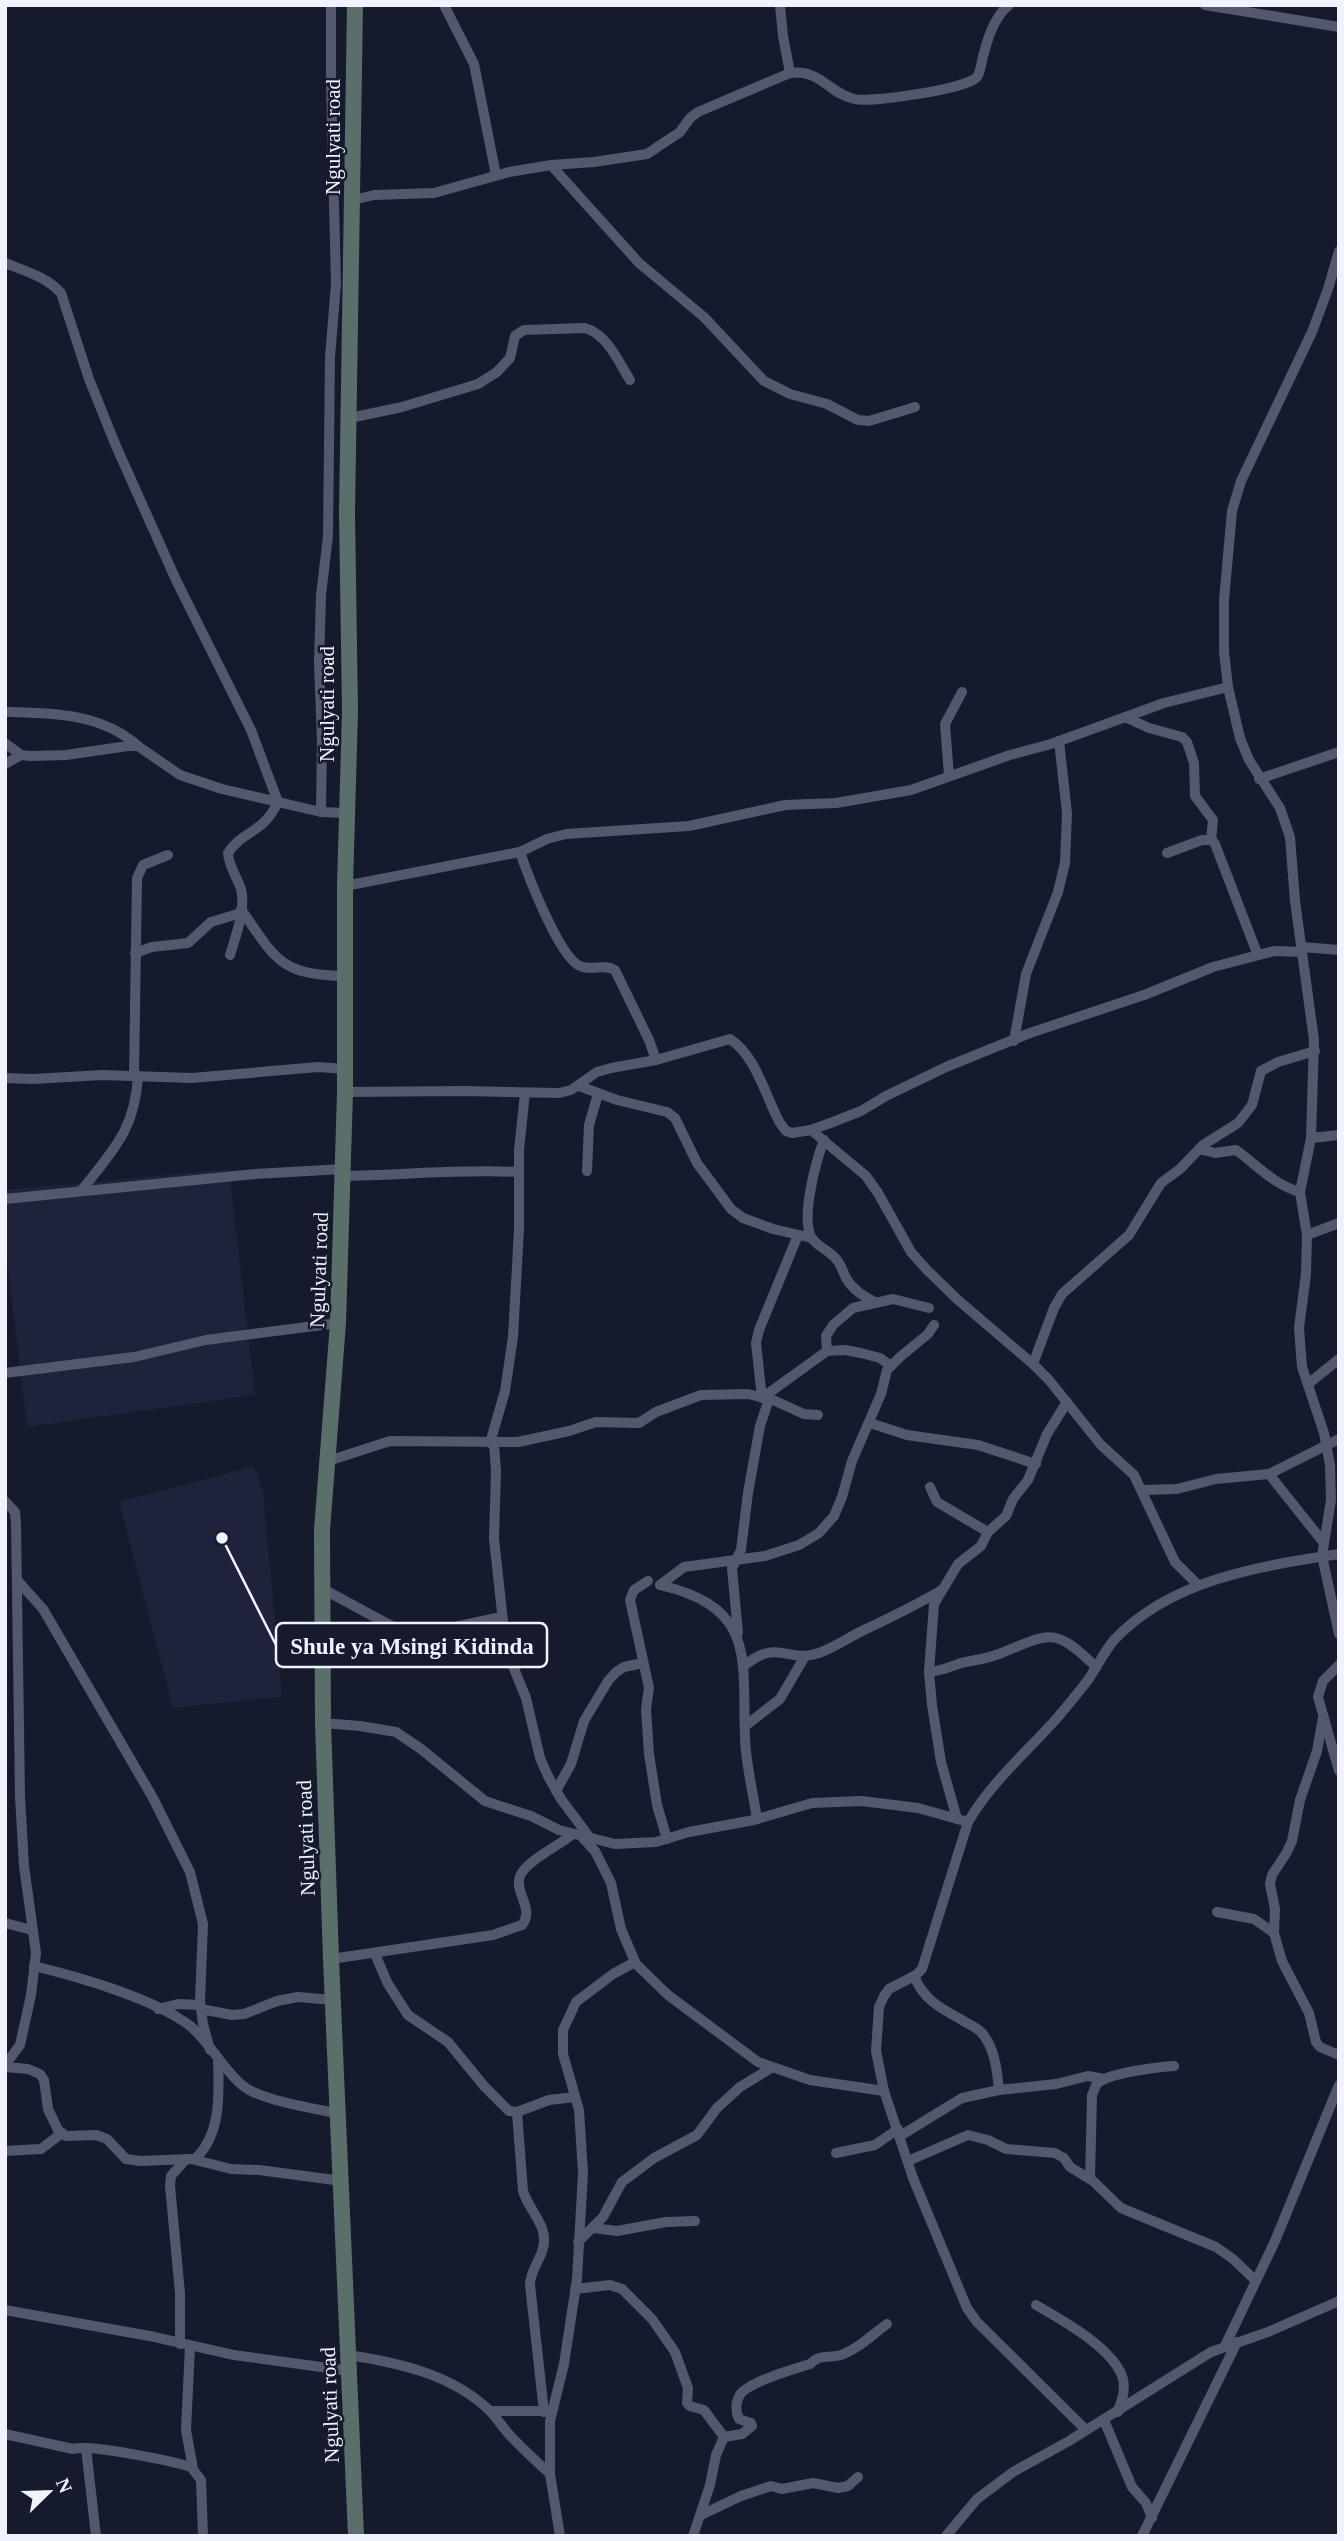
<svg xmlns="http://www.w3.org/2000/svg" width="1344" height="2541" viewBox="0 0 1344 2541" font-family="Georgia,serif">
  <rect width="100%" height="100%" fill="#161a2d"/>
  <!-- built -->
  <g fill="#1e223b">
    <polygon points="229,1169 255,1395 27,1427 5,1244 5,1190"/>
    <polygon points="254,1466 263,1490 282,1697 173,1708 119,1502"/>
  </g>
  <g fill="none" stroke-linecap="round" stroke-linejoin="round">
    <!-- street -->
    <g stroke="#53586f" stroke-width="10">
      <polyline points="444,5 474,64 496,175"/>
      <polyline points="780,5 783,36 790,73"/>
      <polyline points="1205,5 1339,27"/>
      <polyline points="551,165 639,263 704,317 764,381 790,394 827,404 858,420 869,421 915,407"/>
      <path d="M353 200 374 195 434 193 509 172 551 165 594 162 647 154 680 132 690 118 698 112 790 73C821 69 828 93 854 99 871 103 964 89 976 78 982 72 981 60 984 53 988 37 996 15 1009 5"/>
      <polyline points="1339,251 1328,289 1312,332 1241,481 1232,511 1224,600 1224,652 1228,687 1240,738 1249,760 1280,808 1290,837 1295,901 1314,1040 1311,1138 1300,1192 1307,1235 1306,1274 1299,1328 1302,1367 1324,1433 1330,1465 1331,1500 1322,1556 1339,1634"/>
      <path d="M5 263C25 271 47 277 61 293L89 379 116 446 176 580 251 730 278 802C263 834 243 830 228 853 229 867 237 877 241 889 246 910 236 935 230 955"/>
      <path d="M350 418 402 407 478 384 497 372 510 358 515 336 524 330 585 328C608 335 618 361 630 380"/>
      <path d="M5 712C52 713 101 713 138 746"/>
      <polyline points="1125,717 1149,728 1182,737 1187,742 1194,763 1195,796 1213,820 1211,840"/>
      <polyline points="5,743 21,755 30,756 66,755 128,746 138,746 180,775 222,789 321,812 346,813"/>
      <polyline points="5,764 21,755"/>
      <polyline points="949,776 945,724 962,692"/>
      <polyline points="1259,779 1339,752"/>
      <polyline points="321,812 322,742 319,663 321,595 328,536 330,357 336,284 331,84 331,5"/>
      <path d="M520 852C528 876 558 953 578 965 590 972 603 963 615 970L649 1040 656 1060"/>
      <polyline points="1167,853 1202,840 1212,840 1215,844 1257,953"/>
      <polyline points="345,886 520,852 547,839 566,834 689,826 785,805 836,803 911,790 1010,755 1051,744 1164,703 1228,687"/>
      <path d="M241 909C276 960 280 975 346 976"/>
      <polyline points="1302,947 1339,950"/>
      <polyline points="135,953 152,947 188,943 211,922 241,913"/>
      <polyline points="1014,1041 1026,974 1058,892 1065,863 1067,813 1059,741"/>
      <polyline points="134,1076 137,878 143,865 168,855"/>
      <polyline points="5,1078 33,1079 102,1075 192,1078 318,1067 346,1069"/>
      <polyline points="579,1086 617,1100 667,1112 675,1118 697,1163 731,1209 743,1218 773,1229 812,1238"/>
      <path d="M345 1092 463 1091 559 1093 571 1090 597 1072 611 1068 656 1060 730 1039C757 1057 765 1096 780 1123L786 1131 792 1133 811 1130 833 1122 861 1111 886 1096 946 1067 1030 1033 1144 995 1213 967 1274 951 1302 952"/>
      <polyline points="811,1130 866,1176 878,1193 911,1252 927,1270 958,1300 1033,1364 1049,1380 1101,1445 1134,1475 1175,1562 1198,1585"/>
      <polyline points="1311,1138 1339,1135"/>
      <path d="M824 1140C816 1161 801 1216 811 1237 817 1247 829 1250 836 1259 841 1264 843 1272 846 1278 853 1290 863 1296 875 1302"/>
      <path d="M1199 1149 1215 1153 1236 1150C1257 1165 1274 1185 1300 1192"/>
      <polyline points="587,1171 589,1125 598,1094"/>
      <path d="M343 1176C402 1175 460 1169 519 1172"/>
      <path d="M82 1190C113 1150 135 1130 138 1076"/>
      <polyline points="5,1199 255,1174 343,1169"/>
      <polyline points="798,1235 759,1330 756,1343 762,1398 827,1351 845,1350 861,1353 880,1358 891,1366"/>
      <polyline points="1307,1235 1339,1223"/>
      <polyline points="827,1351 826,1336 833,1325 853,1308 893,1299 929,1308"/>
      <polyline points="1033,1364 1054,1308 1062,1294 1129,1235 1161,1183 1180,1169 1203,1145 1238,1123 1252,1105 1261,1071 1278,1062 1315,1051"/>
      <polyline points="5,1373 134,1357 206,1340 338,1323"/>
      <polyline points="1308,1384 1339,1359"/>
      <polyline points="870,1423 907,1435 978,1445 1036,1464"/>
      <polyline points="490,1443 505,1391 513,1337 519,1230 519,1150 525,1093"/>
      <polyline points="494,1443 496,1471 494,1539 506,1649 526,1698 540,1758 548,1776 561,1799 590,1838"/>
      <polyline points="328,1461 390,1441 518,1442 569,1431 596,1422 639,1423 656,1412 701,1395 748,1394 773,1400 804,1414 818,1415"/>
      <polyline points="1269,1474 1323,1542"/>
      <polyline points="930,1487 937,1502 988,1532"/>
      <polyline points="1143,1490 1177,1489 1216,1479 1269,1474 1339,1439"/>
      <polyline points="5,1501 15,1512 16,1524 20,1797 24,1866 36,1953 31,1995 20,2045 5,2065"/>
      <polyline points="18,1581 43,1609 153,1798 190,1872 203,1924 200,2001 203,2024 210,2050"/>
      <polyline points="648,1581 634,1590 630,1600 649,1688 646,1709 649,1754 657,1805 667,1839"/>
      <polyline points="660,1585 684,1567 765,1556 799,1545 819,1533 834,1516 842,1497 852,1461 881,1394 887,1370 900,1357 928,1334 934,1325"/>
      <path d="M660 1585C757 1608 742 1658 745 1739 746 1765 753 1792 757 1819"/>
      <polyline points="323,1589 397,1629 417,1635 501,1617"/>
      <polyline points="738,1633 732,1568 741,1550 748,1493 760,1426 769,1399"/>
      <polyline points="425,1635 439,1641 507,1654"/>
      <polyline points="1339,1665 1323,1681 1318,1697 1339,1771"/>
      <path d="M744 1666C779 1637 786 1664 819 1653 833 1648 845 1640 858 1633 887 1619 913 1607 940 1591"/>
      <path d="M929 1672C944 1670 949 1667 961 1663 974 1660 986 1659 999 1654 1049 1634 1053 1625 1096 1667"/>
      <polyline points="1323,1718 1317,1751 1300,1800 1292,1841 1287,1852 1272,1875 1270,1884 1275,1909 1274,1933 1282,1961 1309,2013 1316,2042 1320,2047 1339,2055"/>
      <polyline points="323,1723 360,1726 396,1732 421,1749 485,1801 531,1816 559,1830 615,1844 656,1842 689,1832 754,1820 812,1803 862,1801 918,1808 968,1822"/>
      <polyline points="745,1726 780,1699 805,1656"/>
      <polyline points="556,1791 571,1764 584,1721 608,1681 616,1672 624,1667 643,1663"/>
      <polyline points="957,1819 941,1762 932,1705 929,1672 934,1604 958,1564 981,1546 988,1532 1006,1516 1013,1499 1028,1480 1047,1434 1067,1402"/>
      <polyline points="582,1837 595,1851 611,1883 621,1929 636,1964 668,1995 758,2062 810,2080 884,2091"/>
      <polyline points="1217,1912 1254,1919 1274,1933"/>
      <polyline points="5,1923 32,1930"/>
      <polyline points="375,1954 388,1984 408,2015 448,2042 484,2086 509,2111 517,2112 549,2100 575,2097"/>
      <path d="M331 1959 493 1935 522 1925C535 1909 514 1893 520 1876 526 1861 560 1845 573 1834"/>
      <path d="M34 1966C79 1977 152 1998 189 2025 209 2041 222 2068 242 2085 260 2101 315 2108 339 2114"/>
      <path d="M914 1976C924 2000 940 2008 962 2020 968 2024 976 2027 981 2032 995 2047 997 2071 999 2090"/>
      <polyline points="158,2009 178,2004 200,2005"/>
      <polyline points="201,2009 232,2015 244,2014 277,2001 298,1997 333,2000"/>
      <polyline points="5,2067 28,2069 40,2074 44,2080 48,2109 58,2130 66,2136 96,2135 107,2139 126,2159 140,2161 191,2159 231,2169 259,2170 342,2181"/>
      <path d="M517 2112 523 2191C529 2211 549 2226 543 2248 540 2261 530 2271 530 2285L544 2412"/>
      <polyline points="900,2136 962,2098 999,2090 1056,2084 1088,2076 1104,2079"/>
      <polyline points="5,2151 41,2149 62,2133"/>
      <polyline points="836,2153 875,2145 898,2129"/>
      <path d="M195 2159C222 2134 219 2092 218 2059"/>
      <polyline points="908,2161 968,2135 988,2140 1006,2149 1055,2153 1064,2158 1070,2167 1093,2181 1121,2208 1216,2247 1233,2259 1256,2281"/>
      <path d="M1090 2179 1092 2095C1093 2094 1096 2084 1097 2084 1106 2073 1159 2067 1174 2066"/>
      <polyline points="593,2228 617,2231 666,2222 695,2221"/>
      <polyline points="578,2242 603,2217 622,2182 654,2158 697,2135 717,2108 740,2087 771,2068"/>
      <polyline points="575,2289 610,2285 622,2289 652,2319 675,2352 688,2388 687,2403 690,2406 704,2410 724,2437"/>
      <path d="M1036 2305C1062 2320 1115 2349 1123 2379 1126 2391 1121 2401 1118 2412"/>
      <polyline points="5,2310 155,2337 234,2355 350,2371"/>
      <polyline points="180,2344 180,2293 170,2186 171,2176 186,2159"/>
      <polyline points="190,2346 186,2430 193,2469"/>
      <polyline points="1225,2346 1275,2241 1339,2085"/>
      <path d="M349 2355C399 2363 452 2374 490 2411 496 2417 501 2425 507 2432 520 2447 535 2460 550 2474"/>
      <polyline points="490,2411 549,2411"/>
      <polyline points="1104,2420 1132,2487 1146,2503 1152,2518"/>
      <path d="M1086 2430 977 2322 967 2308 913 2178 884 2091 876 2051 879 2007 884 1996 889 1989 916 1975 922 1969 968 1822C991 1782 1027 1752 1058 1717 1068 1705 1078 1693 1088 1680 1097 1667 1104 1652 1114 1640 1171 1579 1261 1566 1339 1554"/>
      <path d="M5 2434 73 2449C90 2444 172 2461 191 2467L201 2480 203 2536"/>
      <polyline points="86,2448 96,2536"/>
      <polyline points="701,2515 741,2496 771,2486 782,2489 813,2483 838,2488 848,2486 858,2477"/>
      <polyline points="560,2536 550,2474 550,2421 564,2364 577,2279 583,2173 579,2110 563,2054 563,2030 576,2002 613,1974 635,1962"/>
      <path d="M693 2536 710 2485 716 2455 724 2437 742 2434 752 2426 751 2423 739 2419C734 2409 736 2395 746 2389 762 2378 791 2370 810 2364 822 2353 827 2359 841 2355 858 2349 872 2335 887 2324"/>
      <polyline points="946,2536 977,2499 1013,2472 1069,2441 1211,2352 1268,2332 1339,2301"/>
      <polyline points="1142,2536 1237,2342"/>
    </g>
    <!-- secondary -->
    <polyline stroke="#5a6f6a" stroke-width="16" points="355,5 347,513 350,712 345,886 345,1092 338,1323 322,1530 323,1723 331,1959 356,2536"/>
  </g>
  <g text-anchor="middle" dominant-baseline="central" stroke-width="5" stroke-linejoin="round" paint-order="stroke">
    <!-- street labels -->
    <g font-size="21" fill="#f0f3fe" stroke="#161a2d">
      <text transform="translate(333 137) rotate(-90)">Ngulyati road</text>
      <text transform="translate(327 704) rotate(-90)">Ngulyati road</text>
      <text transform="translate(319 1270) rotate(-88)">Ngulyati road</text>
      <text transform="translate(306 1838) rotate(-92)">Ngulyati road</text>
      <text transform="translate(330 2405) rotate(-92)">Ngulyati road</text>
    </g>
  </g>
  <!-- callouts -->
  <path fill="none" stroke="#f0f3fe" stroke-width="2.5" d="M222 1538L276 1645"/>
  <circle fill="#f0f3fe" stroke="#161a2d" stroke-width="2.5" cx="222" cy="1538" r="7"/>
  <rect fill="#161a2d" stroke="#f0f3fe" stroke-width="2.5" x="276" y="1623" width="271" height="44" rx="7"/>
  <g font-size="23" text-anchor="middle" font-weight="bold" fill="#f0f3fe">
    <text x="412" y="1654">Shule ya Msingi Kidinda</text>
  </g>
  <!-- border -->
  <rect width="1344" height="2541" fill="none" stroke="#f0f3fe" stroke-width="14"/>
  <!-- north arrow -->
  <g transform="translate(49 2492) rotate(67)" stroke="#161a2d" stroke-width="5" paint-order="stroke">
  <path d="M0-5L12 26L0 18L-12 26Z" fill="#f0f3fe"/>
  <text y="-10" font-size="19" font-weight="bold" text-anchor="middle" fill="#f0f3fe">N</text>
  </g>
</svg>
